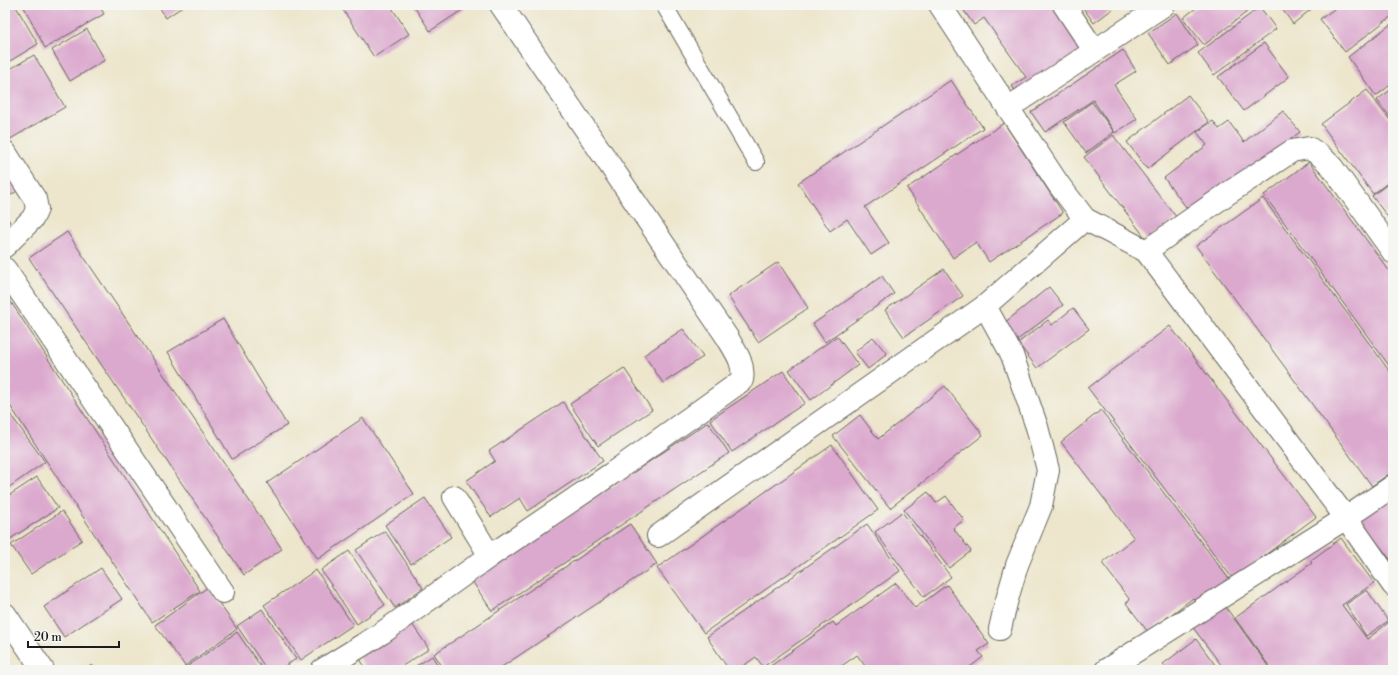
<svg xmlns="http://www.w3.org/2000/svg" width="1398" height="675" viewBox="0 0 1398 675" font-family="'Libre Bodoni',serif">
  <rect width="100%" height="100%" fill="#f6f6f2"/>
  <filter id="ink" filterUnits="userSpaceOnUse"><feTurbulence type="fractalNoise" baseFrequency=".025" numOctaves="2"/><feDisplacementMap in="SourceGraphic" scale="8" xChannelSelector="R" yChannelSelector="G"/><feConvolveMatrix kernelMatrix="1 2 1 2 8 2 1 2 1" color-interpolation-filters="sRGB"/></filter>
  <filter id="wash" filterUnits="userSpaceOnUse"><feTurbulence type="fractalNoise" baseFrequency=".012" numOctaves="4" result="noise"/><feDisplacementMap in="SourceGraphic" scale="16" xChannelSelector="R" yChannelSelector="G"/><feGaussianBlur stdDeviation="0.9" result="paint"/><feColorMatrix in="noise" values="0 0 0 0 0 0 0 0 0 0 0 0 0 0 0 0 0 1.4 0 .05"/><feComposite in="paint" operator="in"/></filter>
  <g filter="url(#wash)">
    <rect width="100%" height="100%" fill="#ede6cc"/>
    <g id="blocks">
      <!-- building -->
      <g fill="#dba9ce">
        <polygon points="5,5 15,5 38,44 5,64"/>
        <polygon points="23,5 99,5 104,14 45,48"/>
        <polygon points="158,5 185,5 166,18"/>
        <polygon points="350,5 390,5 409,34 374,57 343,10"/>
        <polygon points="413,5 470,5 430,31"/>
        <polygon points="960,5 1059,5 1089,50 1019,96 1012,86 1026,77 984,18 974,25"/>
        <polygon points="1081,5 1118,5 1094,23"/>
        <polygon points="1200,5 1256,5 1204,45 1183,18"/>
        <polygon points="1279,5 1314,5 1315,6 1293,24"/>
        <polygon points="1340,5 1389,5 1393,11 1393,15 1345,52 1320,19"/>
        <polygon points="1260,7 1276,29 1214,75 1198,53"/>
        <polygon points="1177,13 1198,45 1170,65 1148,33"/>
        <polygon points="1391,24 1393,27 1393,83 1376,96 1348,57"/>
        <polygon points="87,29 105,60 70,81 52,50"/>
        <polygon points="1264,43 1289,77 1244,111 1218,77"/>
        <polygon points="1123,50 1136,71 1114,85 1137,119 1115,133 1093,100 1045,132 1031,112"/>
        <polygon points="34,55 65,107 7,141 5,137 5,72"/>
        <polygon points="951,80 983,128 865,207 889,243 871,255 847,219 830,231 798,183"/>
        <polygon points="1393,88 1393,121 1377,100"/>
        <polygon points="1367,90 1393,124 1393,179 1373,194 1321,124"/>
        <polygon points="1188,95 1209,122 1147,169 1127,142"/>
        <polygon points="1092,102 1114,132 1086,153 1064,122"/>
        <polygon points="1283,111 1300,132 1192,215 1164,178 1207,145 1197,132 1213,121 1219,129 1229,122 1244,142"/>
        <polygon points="1004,123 1063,213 989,262 976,242 953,258 907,188"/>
        <polygon points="1113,135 1177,218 1147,240 1084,157"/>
        <polygon points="1309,162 1393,276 1393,371 1264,195"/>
        <polygon points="5,166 20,189 5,199"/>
        <polygon points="1393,180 1393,224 1372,196"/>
        <polygon points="1263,198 1393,376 1393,471 1372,486 1196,246"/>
        <polygon points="5,214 10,222 5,225"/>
        <polygon points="67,232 282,549 244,575 29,258"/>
        <polygon points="778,262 808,308 758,342 728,296"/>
        <polygon points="944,269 963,296 904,337 885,310"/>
        <polygon points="882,276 894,294 825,342 813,324"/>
        <polygon points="1049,287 1063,305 1016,341 1003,324"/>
        <polygon points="5,293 200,591 152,622 5,398"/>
        <polygon points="1073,308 1089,329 1037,368 1018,343 1048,320 1052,325"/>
        <polygon points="223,319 287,425 232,459 168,352"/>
        <polygon points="1170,326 1316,517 1233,579 1088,388"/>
        <polygon points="683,329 703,357 663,383 644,355"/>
        <polygon points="837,336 858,365 811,400 789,370"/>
        <polygon points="873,337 887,354 868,369 855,352"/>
        <polygon points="624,368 652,410 598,446 570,404"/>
        <polygon points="783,371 805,403 732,452 710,420"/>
        <polygon points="945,386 983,435 890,508 833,436 860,415 878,439"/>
        <polygon points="563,402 603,461 528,511 520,498 491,517 466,481 495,461 489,451"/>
        <polygon points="5,407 45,462 5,490"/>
        <polygon points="1101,410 1229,579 1198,603 1193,598 1148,632 1126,603 1130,600 1102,563 1134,538 1061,442"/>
        <polygon points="363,418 414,494 318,559 267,483"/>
        <polygon points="708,422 729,453 492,611 472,581"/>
        <polygon points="832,445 878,510 704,633 657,568"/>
        <polygon points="37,477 58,508 7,541 5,538 5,498"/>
        <polygon points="928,492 936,503 946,496 964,520 953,528 971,551 949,568 904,510"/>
        <polygon points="1393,493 1393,563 1359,519"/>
        <polygon points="425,498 451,537 411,564 385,525"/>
        <polygon points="62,511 82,540 31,574 11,545"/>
        <polygon points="902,512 951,577 924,597 875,532"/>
        <polygon points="630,524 657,564 497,670 445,670 434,654"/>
        <polygon points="867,524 900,571 763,667 756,657 737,670 729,670 707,637"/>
        <polygon points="385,531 423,588 395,608 356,550"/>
        <polygon points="1341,538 1374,583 1342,605 1367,639 1389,622 1393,628 1393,670 1272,670 1235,618 1312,563 1310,561"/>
        <polygon points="349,551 385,605 357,624 321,570"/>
        <polygon points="101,568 122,599 64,637 44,607"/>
        <polygon points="316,570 353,625 301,660 264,605"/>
        <polygon points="896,583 915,608 947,585 989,644 978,651 983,657 966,670 868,670 857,655 836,670 765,670 833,622 836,626"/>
        <polygon points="208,587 237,629 185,666 155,625"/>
        <polygon points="1367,590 1388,621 1366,636 1346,604"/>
        <polygon points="1222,602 1271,670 1225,670 1191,625"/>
        <polygon points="262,609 296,659 279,670 267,670 237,626"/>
        <polygon points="410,621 429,649 396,670 367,670 358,656"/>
        <polygon points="237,632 263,670 182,670 201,657"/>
        <polygon points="1196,639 1219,670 1167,670 1163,664"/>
        <polygon points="432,656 441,670 410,670"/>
        <polygon points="348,661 353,670 335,670"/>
        <polygon points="92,665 96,670 84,670"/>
      </g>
    </g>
  </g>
  <g filter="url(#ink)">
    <use href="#blocks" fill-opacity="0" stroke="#65635a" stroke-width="1"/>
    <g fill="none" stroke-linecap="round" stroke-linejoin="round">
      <!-- service casing -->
      <g stroke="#65635a" stroke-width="18">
        <polyline id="service" points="664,5 756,162"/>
      </g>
      <!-- minor casing -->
      <g stroke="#65635a" stroke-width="24">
        <g id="minor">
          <polyline points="940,5 1059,185 1085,219 1146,251 1346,518 1393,585"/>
          <polyline points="1064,5 1094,50"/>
          <polyline points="1008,108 1164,5"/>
          <polyline points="5,152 35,199 37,209 33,218 5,246"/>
          <polyline points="1146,251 1230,192 1292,151 1309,148 1321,156 1332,167 1393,252"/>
          <polyline points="5,269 223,592"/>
          <polyline points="985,306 1012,355 1037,427 1048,470 1041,506 1017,565 1006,603 1000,629"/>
          <polyline points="658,536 985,306 1085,219"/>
          <path d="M490 556 611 474 733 387 742 380C745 363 735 351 727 337L501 5"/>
          <polyline points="5,614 43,670"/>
          <polyline points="322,670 382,633 490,556 454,497"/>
          <polyline points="1106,670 1346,518 1393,486"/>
        </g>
      </g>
      <!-- service -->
      <use href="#service" stroke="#fff" stroke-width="16"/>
      <!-- minor -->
      <use href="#minor" stroke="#fff" stroke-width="22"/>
    </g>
  </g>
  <!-- margin -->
  <rect width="1398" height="675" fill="none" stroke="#f6f6f2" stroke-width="20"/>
  <!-- scale -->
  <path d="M28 641v6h91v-6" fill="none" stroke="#1c1c1c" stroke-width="2"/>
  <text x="34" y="641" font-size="12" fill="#1c1c1c" stroke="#f6f6f2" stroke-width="3" paint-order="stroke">20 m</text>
</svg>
